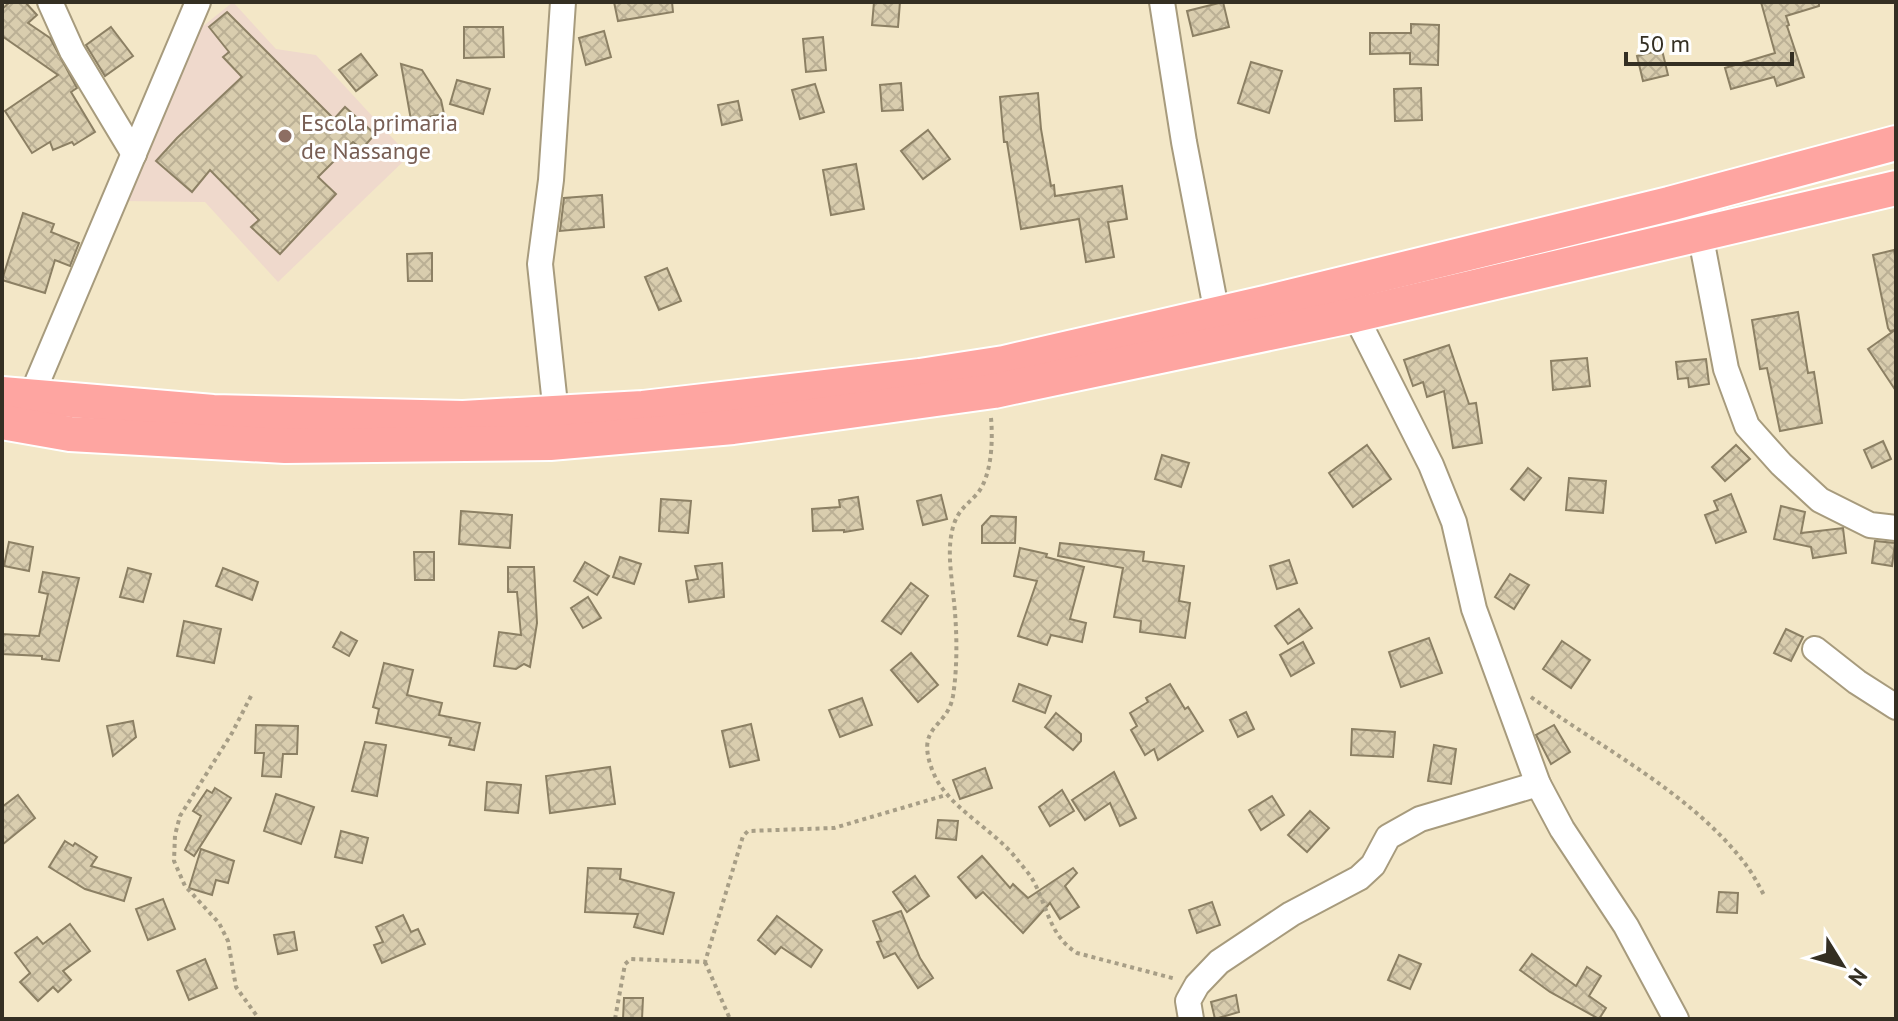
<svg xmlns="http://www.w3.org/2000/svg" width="1898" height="1021" viewBox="0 0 1898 1021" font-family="'PT Sans',sans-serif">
  <defs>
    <pattern id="building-cross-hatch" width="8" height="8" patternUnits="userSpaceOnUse" patternTransform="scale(2)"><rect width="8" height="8" fill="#d9cdae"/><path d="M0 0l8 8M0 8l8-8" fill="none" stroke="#bbb095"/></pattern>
  </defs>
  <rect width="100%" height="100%" fill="#f3e7c7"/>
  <!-- education -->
  <polygon fill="#efd9cc" points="233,2 276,49 316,55 409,156 278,282 205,202 121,201 192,35"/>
  <!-- building -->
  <g fill="url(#building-cross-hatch)" stroke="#8c8064" stroke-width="2">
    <polygon points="10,2 25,2 37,15 28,23 50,38 77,88 71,92 95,132 74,145 72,142 53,150 50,142 32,153 5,111 58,75 2,36 2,9"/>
    <polygon points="614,2 672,2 673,12 618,21"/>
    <polygon points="874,2 900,2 898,27 872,25"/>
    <polygon points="1223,2 1229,27 1193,36 1187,11"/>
    <polygon points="1761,2 1819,2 1819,6 1786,16 1789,25 1787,26 1804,77 1777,86 1774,77 1731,89 1725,68 1775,53"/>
    <polygon points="227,12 334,119 345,107 375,134 362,149 353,142 318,177 336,194 280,254 251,227 259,220 210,170 192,192 156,161 177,138 242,77 223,57 229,52 209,27"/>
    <polygon points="1411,24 1439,25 1438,65 1410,64 1410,53 1370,54 1370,33 1411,33"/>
    <polygon points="111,27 133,56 105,76 86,45"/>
    <polygon points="464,27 503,27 504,57 464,58"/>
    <polygon points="604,31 611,57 586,65 579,38"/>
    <polygon points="823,37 826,70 806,72 803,39"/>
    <polygon points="1662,50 1668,75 1643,81 1637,56"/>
    <polygon points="361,54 377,75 356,91 339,70"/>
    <polygon points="1251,62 1282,71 1269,113 1238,103"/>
    <polygon points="401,64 422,70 441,100 444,114 411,120"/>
    <polygon points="457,80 490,89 483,114 450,104"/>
    <polygon points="901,83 903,110 882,111 880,85"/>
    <polygon points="815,84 824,112 800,119 792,90"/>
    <polygon points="1421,88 1422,120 1395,121 1394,89"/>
    <polygon points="1038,93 1041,129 1051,186 1054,185 1055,196 1122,186 1127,219 1108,222 1114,257 1086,262 1079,219 1021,229 1007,142 1004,142 1000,97"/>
    <polygon points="738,101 742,120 722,125 718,105"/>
    <polygon points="928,130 950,159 923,179 901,151"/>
    <polygon points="856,164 864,209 831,215 823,170"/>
    <polygon points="602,195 604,227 560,231 564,198"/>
    <polygon points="23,213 54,224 51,232 79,243 70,266 55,260 45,293 2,280"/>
    <polygon points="1894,250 1896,261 1896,391 1868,349 1895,330 1890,331 1888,328 1873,255"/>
    <polygon points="432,253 432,281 408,281 407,254"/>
    <polygon points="667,268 681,301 659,310 645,277"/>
    <polygon points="1798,312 1808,373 1814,372 1822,423 1780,431 1767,368 1760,369 1752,320"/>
    <polygon points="1449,345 1469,404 1476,403 1482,443 1453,448 1444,391 1427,397 1423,382 1413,386 1404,360"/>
    <polygon points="1587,358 1590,386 1553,390 1551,361"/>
    <polygon points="1706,359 1709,384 1689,387 1688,378 1678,379 1676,362"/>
    <polygon points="1883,441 1891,459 1872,468 1864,450"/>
    <polygon points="1367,445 1391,479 1353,507 1329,473"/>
    <polygon points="1736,445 1750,459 1725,481 1712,467"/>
    <polygon points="1162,455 1189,463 1181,487 1155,479"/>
    <polygon points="1528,468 1541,478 1524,500 1511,489"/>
    <polygon points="1569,478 1606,481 1603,513 1566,510"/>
    <polygon points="1731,494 1746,532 1716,543 1705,515 1718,510 1714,501"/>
    <polygon points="941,495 947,519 923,525 917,501"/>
    <polygon points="858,497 863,529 844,532 844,530 813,531 812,509 840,507 839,500"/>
    <polygon points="661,499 691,501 688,533 659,531"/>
    <polygon points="1781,506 1805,512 1801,533 1843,528 1846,553 1813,558 1811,547 1774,539"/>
    <polygon points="461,511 512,515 510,548 459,544"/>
    <polygon points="991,516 1016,517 1015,543 982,543 982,526"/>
    <polygon points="1875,541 1895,543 1892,566 1872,563"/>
    <polygon points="9,542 33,547 29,571 4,566"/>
    <polygon points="1060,543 1144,552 1143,561 1184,566 1179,601 1190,603 1185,638 1140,632 1141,621 1114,617 1123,568 1058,556"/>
    <polygon points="1020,548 1047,554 1046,557 1084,567 1070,619 1086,623 1082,642 1051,635 1047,645 1018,636 1037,581 1014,576"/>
    <polygon points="414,552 434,552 434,580 415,580"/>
    <polygon points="620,557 641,564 634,584 613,577"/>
    <polygon points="1289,560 1297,583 1277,589 1270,566"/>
    <polygon points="585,562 609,576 597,595 574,581"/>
    <polygon points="722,563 724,597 689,602 686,581 698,579 695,566"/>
    <polygon points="508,567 534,567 537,623 530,667 524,664 516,669 494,666 499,632 521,635 517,592 508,592"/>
    <polygon points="128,568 151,574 143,602 120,597"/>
    <polygon points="223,568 258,582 252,600 216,586"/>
    <polygon points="43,572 79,578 59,661 42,659 42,656 2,654 2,634 39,636 48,594 39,592"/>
    <polygon points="1510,574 1529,585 1514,609 1495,597"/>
    <polygon points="911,583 928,596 901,634 882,621"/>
    <polygon points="588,597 601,618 583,628 571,608"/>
    <polygon points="1299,609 1312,628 1288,644 1275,626"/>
    <polygon points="184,621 221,629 214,663 177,656"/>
    <polygon points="1786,629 1803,637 1791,661 1774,653"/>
    <polygon points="341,632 357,641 349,656 333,647"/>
    <polygon points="1429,638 1442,673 1401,687 1389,652"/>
    <polygon points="1562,641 1590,660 1571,688 1543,669"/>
    <polygon points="1303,642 1314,663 1291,676 1280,655"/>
    <polygon points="911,653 938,685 918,702 891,670"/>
    <polygon points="384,663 413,670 407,695 442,703 439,715 480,723 474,750 449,745 451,738 376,723 379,709 373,707"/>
    <polygon points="1019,684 1051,696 1045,713 1013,701"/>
    <polygon points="1170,684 1185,709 1188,707 1203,731 1158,760 1154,749 1145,755 1131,730 1137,726 1130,713 1148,702 1146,698"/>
    <polygon points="862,698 872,725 840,737 829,710"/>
    <polygon points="1246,712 1254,729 1238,737 1230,720"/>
    <polygon points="1056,713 1081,734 1081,741 1073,750 1045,727"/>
    <polygon points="133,721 136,737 113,756 107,726"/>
    <polygon points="751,724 759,760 730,767 722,731"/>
    <polygon points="256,725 298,726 297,754 283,754 281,777 262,776 264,753 255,753"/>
    <polygon points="1554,725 1570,752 1551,764 1536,735"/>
    <polygon points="1352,729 1395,732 1393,757 1351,755"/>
    <polygon points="365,742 386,745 377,796 352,791"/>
    <polygon points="1434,745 1456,749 1451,784 1428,781"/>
    <polygon points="610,767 615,804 550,813 546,776"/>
    <polygon points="985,768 992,788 960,799 953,780"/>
    <polygon points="1114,772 1136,818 1120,826 1110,803 1085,820 1072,800"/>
    <polygon points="487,782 521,785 518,813 485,810"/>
    <polygon points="215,788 231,798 194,856 185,850 201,816 193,811 207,790 212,793"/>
    <polygon points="1062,790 1074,811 1050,826 1039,807"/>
    <polygon points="276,794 314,807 301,844 264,831"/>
    <polygon points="18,795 35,818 2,845 2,807"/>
    <polygon points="1272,796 1284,815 1261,830 1249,810"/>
    <polygon points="1310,811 1329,828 1307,852 1288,835"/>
    <polygon points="938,820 958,821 956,840 936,838"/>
    <polygon points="341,831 368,838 362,863 335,857"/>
    <polygon points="65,841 73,846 75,843 97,857 91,866 131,878 124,901 85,889 49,867"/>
    <polygon points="201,849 234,861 228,883 216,880 212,895 189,888"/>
    <polygon points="982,856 1010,888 1013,884 1028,898 1073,868 1077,873 1065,886 1079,907 1060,919 1050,903 1023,933 983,892 976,898 958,877"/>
    <polygon points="588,868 621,869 620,879 674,893 663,934 634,927 638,914 585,912"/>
    <polygon points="915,876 929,896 907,912 893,892"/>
    <polygon points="1719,892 1738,893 1737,913 1717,912"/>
    <polygon points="163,899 175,929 148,940 136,909"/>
    <polygon points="1212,902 1220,925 1197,933 1189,910"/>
    <polygon points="901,911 920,958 933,978 918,988 895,953 884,958 877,942 881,941 873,921"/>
    <polygon points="403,915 411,932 418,929 425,944 382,963 374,945 383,942 376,927"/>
    <polygon points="777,916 822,950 811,967 781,947 775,954 758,940"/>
    <polygon points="70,924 90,951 63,971 71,980 58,992 53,987 38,1001 20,982 30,973 15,953 37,937 43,944"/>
    <polygon points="294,932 297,950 278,954 274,935"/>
    <polygon points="1532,954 1576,986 1587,967 1601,976 1589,996 1606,1008 1599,1019 1550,992 1520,970"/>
    <polygon points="1399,955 1421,964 1410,989 1388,980"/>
    <polygon points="205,959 217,988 189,1000 177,971"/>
    <polygon points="1236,995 1239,1012 1215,1019 1211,1002"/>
    <polygon points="624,998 643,998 642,1019 623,1019"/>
  </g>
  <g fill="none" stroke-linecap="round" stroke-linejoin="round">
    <!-- minor casing -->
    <g stroke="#a79b7d" stroke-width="28">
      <g id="minor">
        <polyline points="50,2 72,51 134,154"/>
        <polyline points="1162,2 1184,142 1217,314"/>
        <polyline points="1700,233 1726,369 1747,426 1781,464 1820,500 1870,525 1896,528"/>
        <polyline points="1349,303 1431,465 1454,522 1474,609 1538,784 1562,829 1626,926 1676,1019"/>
        <polyline points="31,397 198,2"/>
        <polyline points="556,414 540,264 551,180 563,2"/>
        <polyline points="1815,649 1857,682 1896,707"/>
        <polyline points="1191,1019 1188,1001 1197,985 1219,962 1291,914 1359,878 1373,865 1388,837 1420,819 1538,784"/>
      </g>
    </g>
    <!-- highway casing -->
    <g stroke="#fff" stroke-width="38">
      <g id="highway">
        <polyline points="2,394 213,412 463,418 643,408 920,376 1004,363 1269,302 1669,204 1896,143"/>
        <polyline points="2,422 70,434 285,446 550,443 733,427 994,391 1355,315 1896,188"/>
      </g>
    </g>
    <!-- path -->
    <g stroke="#a79e86" stroke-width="4" stroke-dasharray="4 4" stroke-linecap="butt">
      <path d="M991 418C993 440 992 476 977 494 966 506 958 510 953 527 947 549 951 571 953 593 957 625 958 664 953 696 947 730 914 724 933 772 947 807 992 828 1016 858 1022 866 1030 874 1034 882 1048 909 1050 936 1077 953L1176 979"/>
      <polyline points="251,696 232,733 180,816 175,835 174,861 185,886 219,923 228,941 236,987 259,1019"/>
      <path d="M1531 697C1601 748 1693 794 1746 865 1753 874 1759 886 1765 897"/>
      <polyline points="705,962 730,1019"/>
      <polyline points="615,1019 625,964 631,959 705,962 743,836 748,831 834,828 946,795"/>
    </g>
    <!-- minor -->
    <use href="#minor" stroke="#fff" stroke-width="24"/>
    <!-- highway -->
    <use href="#highway" stroke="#fea5a1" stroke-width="34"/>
  </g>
  <!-- markers -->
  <circle fill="#8d6e63" stroke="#fff" stroke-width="3" cx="285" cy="136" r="8"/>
  <g text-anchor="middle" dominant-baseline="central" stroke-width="6" stroke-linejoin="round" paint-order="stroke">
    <!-- education labels -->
    <g font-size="24" fill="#785e54" stroke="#fff" text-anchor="start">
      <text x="301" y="122">Escola primaria<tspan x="301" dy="28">de Nassange</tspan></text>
    </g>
  </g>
  <!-- border -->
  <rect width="1898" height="1021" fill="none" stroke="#342f23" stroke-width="8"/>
  <!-- north arrow -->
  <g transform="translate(1842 965) rotate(127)" stroke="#ffffff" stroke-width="6" paint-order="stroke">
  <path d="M0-6L14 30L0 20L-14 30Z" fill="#342f23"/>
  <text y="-12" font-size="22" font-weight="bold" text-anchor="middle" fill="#342f23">N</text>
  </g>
  <!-- scale -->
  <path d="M1626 52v12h166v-12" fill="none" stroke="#342f23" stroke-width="4"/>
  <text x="1638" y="52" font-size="24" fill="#342f23" stroke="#ffffff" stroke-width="6" paint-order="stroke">50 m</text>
</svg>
